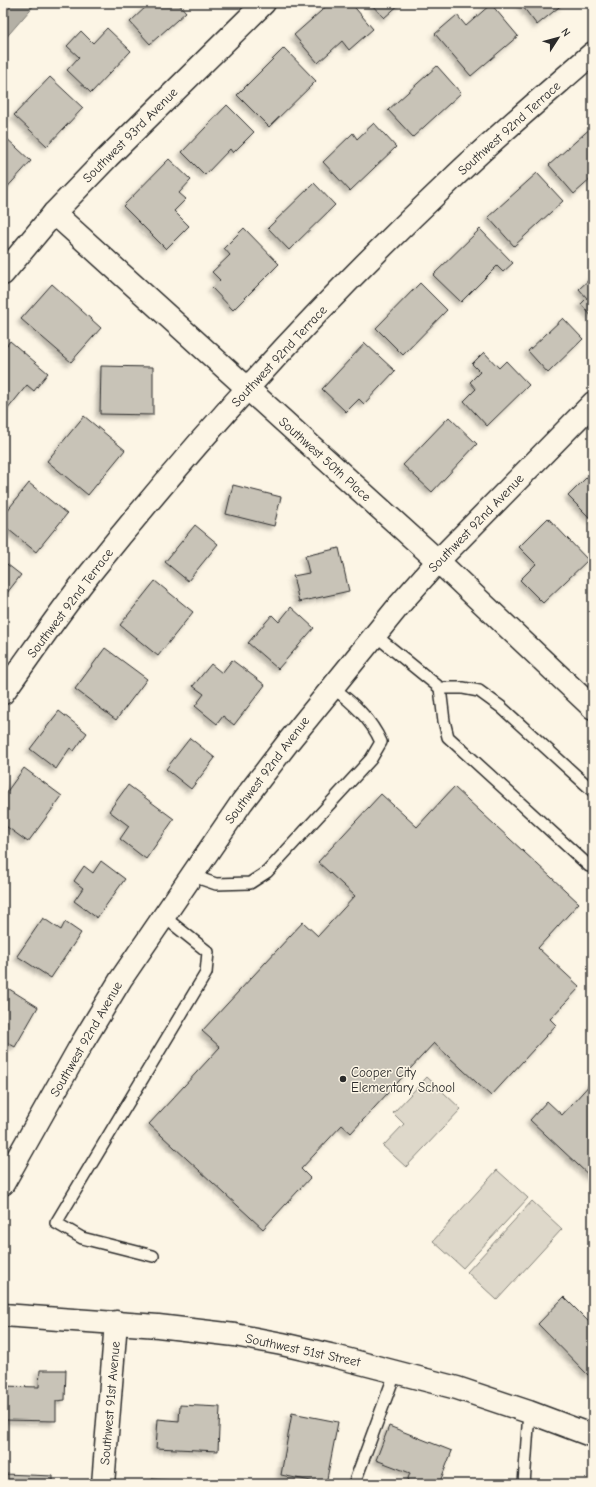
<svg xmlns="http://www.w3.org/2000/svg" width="596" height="1487" viewBox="0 0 596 1487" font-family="'Comic Neue',sans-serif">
  <defs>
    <filter id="shadow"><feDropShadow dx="-3.5" dy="3.5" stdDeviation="2" flood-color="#0004"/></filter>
  </defs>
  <rect width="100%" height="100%" fill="#fcf5e5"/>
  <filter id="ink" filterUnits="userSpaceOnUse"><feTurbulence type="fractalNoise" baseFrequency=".025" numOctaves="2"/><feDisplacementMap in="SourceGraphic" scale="8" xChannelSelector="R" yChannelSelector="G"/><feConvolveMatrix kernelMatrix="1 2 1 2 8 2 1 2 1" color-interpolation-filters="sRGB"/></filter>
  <g filter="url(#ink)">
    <!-- green -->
    <g fill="#ded8ca" stroke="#84827a">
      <polygon points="427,1077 461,1109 406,1167 383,1146 404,1124 393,1113"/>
      <polygon points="497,1170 528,1198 463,1268 433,1241"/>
      <polygon points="532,1201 562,1229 497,1300 467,1272"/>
    </g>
    <!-- water -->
    <polygon fill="#b4b0a5" stroke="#7d7b74" points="3,3 36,3 3,41"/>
    <!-- building -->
    <g fill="#c8c3b7" stroke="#2b2b2b" filter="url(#shadow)">
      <polygon points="150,3 178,3 186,12 150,44 130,22"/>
      <polygon points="330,3 351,3 373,29 349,50 342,41 318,63 294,35"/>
      <polygon points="370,3 401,3 384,18"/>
      <polygon points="520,3 564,3 537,25"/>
      <polygon points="491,4 518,36 471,76 435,34 457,15 466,26"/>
      <polygon points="107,28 131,51 91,93 67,70 79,57 67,46 81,31 93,43"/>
      <polygon points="284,48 316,81 269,127 237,95"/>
      <polygon points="437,66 461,93 413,137 388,110"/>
      <polygon points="50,77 83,108 47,146 14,115"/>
      <polygon points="227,105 254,132 233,153 230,149 205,175 182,152"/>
      <polygon points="374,123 396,147 350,191 323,162 353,133 357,139"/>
      <polygon points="593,126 593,177 574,194 549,165"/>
      <polygon points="3,135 31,161 3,192"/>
      <polygon points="169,159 191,180 179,193 186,199 174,211 189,226 166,249 123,206"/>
      <polygon points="537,173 563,201 514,246 488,217"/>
      <polygon points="314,183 335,205 289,250 268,228"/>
      <polygon points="244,228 279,264 233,310 212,288 220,280 212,272 230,255 224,248"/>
      <polygon points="480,229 513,263 503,272 497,266 461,302 433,275"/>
      <polygon points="593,276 593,318 581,304 587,298 579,289"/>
      <polygon points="420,283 447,310 403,355 376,328"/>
      <polygon points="52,284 101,328 71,362 21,319"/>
      <polygon points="563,318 583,339 548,373 528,351"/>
      <polygon points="10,341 48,373 34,391 27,385 3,415 3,350"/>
      <polygon points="365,343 395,371 364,404 359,399 346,412 322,389"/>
      <polygon points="484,352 499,368 506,361 529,385 487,426 464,401 476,389 470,382 480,372 472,364"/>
      <polygon points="101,366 153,367 153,415 100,414"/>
      <polygon points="84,416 125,450 88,495 47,461"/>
      <polygon points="449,417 477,444 432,492 403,465"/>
      <polygon points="593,471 593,521 568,496"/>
      <polygon points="29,483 67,514 36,552 3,525 3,516"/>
      <polygon points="233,485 281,497 274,526 226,514"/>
      <polygon points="548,518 588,560 543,603 520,580 536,564 519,547"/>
      <polygon points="195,525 218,544 188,581 165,562"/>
      <polygon points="339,548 349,591 299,602 293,576 309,573 305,556"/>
      <polygon points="3,561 21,575 3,598"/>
      <polygon points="155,581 193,612 158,656 120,625"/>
      <polygon points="291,607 314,628 278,669 248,643 272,615 279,622"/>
      <polygon points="105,648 147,679 116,720 75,689"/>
      <polygon points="232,660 265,685 234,725 223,716 217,724 195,706 204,694 193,686 211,664 222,673"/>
      <polygon points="59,711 87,733 74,751 70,748 56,769 30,749"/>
      <polygon points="190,738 215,758 191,789 166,769"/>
      <polygon points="24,768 62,796 28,842 3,824 3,797"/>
      <polygon points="128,785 174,819 146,859 120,839 129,826 109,811"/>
      <polygon points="454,787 579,903 538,948 580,987 550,1019 556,1025 491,1096 434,1043 351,1133 342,1125 301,1169 310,1178 263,1229 149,1124 220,1047 202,1031 303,922 318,936 355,896 318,862 381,794 417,827"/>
      <polygon points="101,861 125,879 97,918 74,901 83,888 74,881 84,866 93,873"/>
      <polygon points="43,918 61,930 65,922 81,933 51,978 17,956"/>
      <polygon points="6,987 38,1007 15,1047 3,1040 3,993"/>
      <polygon points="593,1081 593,1179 530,1120 547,1101 562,1115"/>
      <polygon points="564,1297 593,1326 593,1370 588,1375 538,1324"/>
      <polygon points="40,1370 66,1370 65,1400 56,1401 56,1421 3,1420 3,1386 39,1387"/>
      <polygon points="180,1405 220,1407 218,1451 156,1448 158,1419 179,1421"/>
      <polygon points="292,1413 338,1422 326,1484 281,1475"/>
      <polygon points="389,1426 452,1451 439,1484 406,1484 410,1473 376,1460"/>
      <polygon points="4,1474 53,1476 53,1484 4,1484"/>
      <polygon points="152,1479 206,1484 152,1484"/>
    </g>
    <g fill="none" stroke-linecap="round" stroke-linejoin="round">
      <!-- service casing -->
      <g stroke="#2b2b2b" stroke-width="14">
        <g id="service">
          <polyline points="375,635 440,688 463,688 479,691 501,707 593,791"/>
          <polyline points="440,688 444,721 448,737 589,866 593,867"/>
          <path d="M190 875 216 884 250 883 267 872 371 759 381 742C371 719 352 702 332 687"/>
          <polyline points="153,1256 82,1238 56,1223 206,973 208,952 163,916"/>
          <polyline points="354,1484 396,1371"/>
          <polyline points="524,1484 529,1412"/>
        </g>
      </g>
      <!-- minor casing -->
      <g stroke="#2b2b2b" stroke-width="25">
        <g id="minor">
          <polyline points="54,213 438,561 593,708"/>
          <polyline points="3,274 54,213 108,157 264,3"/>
          <path d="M3 693C31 654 58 614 88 576 199 437 320 304 449 182 495 137 544 96 593 53"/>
          <polyline points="3,1184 81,1045 121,979 242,802 289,741 401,603 438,561 593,403"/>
          <polyline points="3,1315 158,1326 235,1335 282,1344 330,1355 457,1388 529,1412 593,1436"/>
          <polyline points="103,1484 116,1322"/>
        </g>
      </g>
      <!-- service -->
      <use href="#service" stroke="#fcf5e5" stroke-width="11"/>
      <!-- minor -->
      <use href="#minor" stroke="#fcf5e5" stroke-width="22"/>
    </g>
  </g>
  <!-- markers -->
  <circle fill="#2b2b2b" stroke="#fcf5e5" stroke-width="1.5" cx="343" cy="1079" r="4"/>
  <g text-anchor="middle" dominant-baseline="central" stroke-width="3" stroke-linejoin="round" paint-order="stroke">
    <!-- street labels -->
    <g font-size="13" fill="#2b2b2b" stroke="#fcf5e5">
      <text transform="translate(509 128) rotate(-42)">Southwest 92nd Terrace</text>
      <text transform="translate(130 135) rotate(-45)">Southwest 93rd Avenue</text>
      <text transform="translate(279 356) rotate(-47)">Southwest 92nd Terrace</text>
      <text transform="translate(325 459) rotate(42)">Southwest 50th Place</text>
      <text transform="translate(476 523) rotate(-46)">Southwest 92nd Avenue</text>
      <text transform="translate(70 603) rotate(-53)">Southwest 92nd Terrace</text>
      <text transform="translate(267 770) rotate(-53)">Southwest 92nd Avenue</text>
      <text transform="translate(86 1039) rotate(-60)">Southwest 92nd Avenue</text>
      <text transform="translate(303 1350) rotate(12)">Southwest 51st Street</text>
      <text transform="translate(110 1403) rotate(-85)">Southwest 91st Avenue</text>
    </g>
    <!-- poi labels -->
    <g font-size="13" fill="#2b2b2b" stroke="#fcf5e5" text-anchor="start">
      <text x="351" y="1072">Cooper City<tspan x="351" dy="15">Elementary School</tspan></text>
    </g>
  </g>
  <!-- margin -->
  <rect width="596" height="1487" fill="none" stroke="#fcf5e5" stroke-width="16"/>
  <rect x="8" y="8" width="580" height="1471" fill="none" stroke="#2b2b2b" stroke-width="1.5" filter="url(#ink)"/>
  <!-- north arrow -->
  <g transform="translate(558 38) rotate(54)" stroke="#fcf5e5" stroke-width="3" paint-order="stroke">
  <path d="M0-3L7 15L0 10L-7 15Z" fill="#2b2b2b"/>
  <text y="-6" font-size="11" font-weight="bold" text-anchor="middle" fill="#2b2b2b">N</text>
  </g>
</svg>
